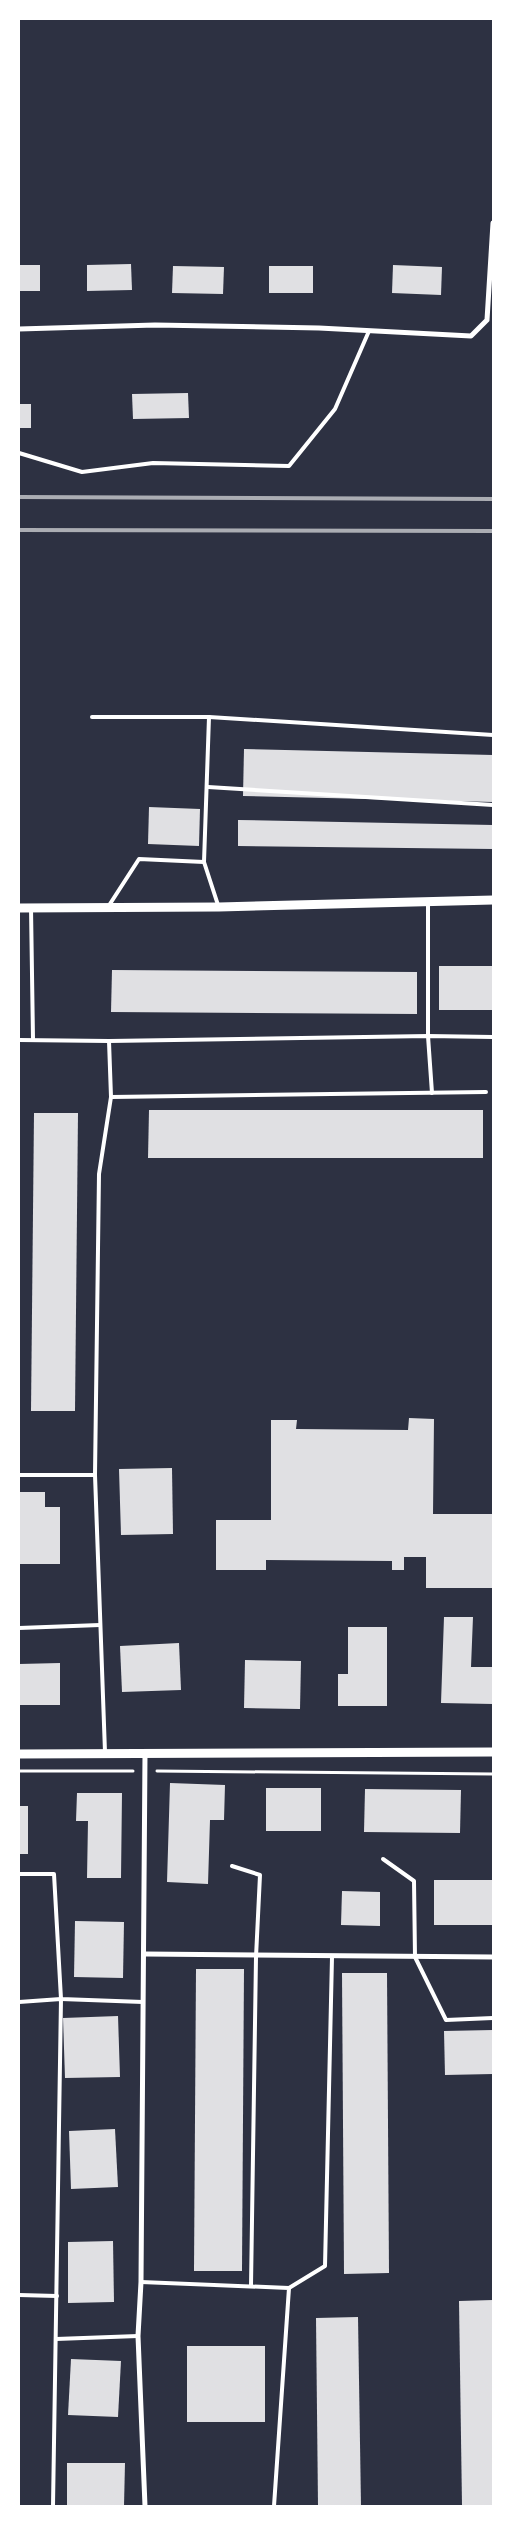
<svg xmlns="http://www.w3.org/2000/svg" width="512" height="2525" viewBox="0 0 512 2525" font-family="'PT Sans',sans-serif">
  <rect width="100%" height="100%" fill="#2d3142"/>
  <!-- building -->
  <g fill="#e0e0e3">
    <polygon points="131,264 132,290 87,291 87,265"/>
    <rect x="19" y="265" width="21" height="26"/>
    <polygon points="393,265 442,267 441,295 392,293"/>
    <polygon points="173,266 224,267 223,294 172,293"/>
    <rect x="269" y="266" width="44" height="27"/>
    <polygon points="188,393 189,418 133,419 132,394"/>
    <rect x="19" y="404" width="12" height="24"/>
    <polygon points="244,749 493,755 493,802 243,796"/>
    <polygon points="149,807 200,809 199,846 148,844"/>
    <polygon points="238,820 493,825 493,849 238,846"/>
    <rect x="439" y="966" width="54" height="44"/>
    <polygon points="112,970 417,972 417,1014 111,1012"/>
    <polygon points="149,1110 483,1110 483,1158 148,1158"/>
    <polygon points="34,1113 78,1113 75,1411 31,1411"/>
    <polygon points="409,1418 434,1419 433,1514 493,1514 493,1588 426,1588 426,1557 404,1557 404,1570 392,1570 392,1561 266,1560 266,1570 216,1570 216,1520 271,1520 271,1420 297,1420 296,1429 408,1430"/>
    <polygon points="172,1468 173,1534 121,1535 119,1469"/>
    <polygon points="19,1492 45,1492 45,1507 60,1507 60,1564 19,1564"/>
    <polygon points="444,1617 473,1617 471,1667 493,1667 493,1704 441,1703"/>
    <polygon points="348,1627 387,1627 387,1706 338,1706 338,1674 348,1674"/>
    <polygon points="179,1643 181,1690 122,1692 120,1646"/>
    <polygon points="245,1660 301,1661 300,1709 244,1708"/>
    <polygon points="60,1663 60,1705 19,1705 19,1664"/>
    <polygon points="170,1783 225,1785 224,1820 210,1820 208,1884 167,1882"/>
    <rect x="266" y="1788" width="55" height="43"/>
    <polygon points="365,1789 461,1790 460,1833 364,1832"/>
    <polygon points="77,1793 122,1793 121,1878 87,1878 88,1821 76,1821"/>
    <rect x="19" y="1806" width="9" height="48"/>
    <rect x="434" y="1880" width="59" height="45"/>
    <polygon points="342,1891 380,1892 380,1926 341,1925"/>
    <polygon points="75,1921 124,1922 123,1978 74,1977"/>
    <polygon points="196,1969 244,1969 242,2271 194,2271"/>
    <polygon points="342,1973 387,1973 389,2273 344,2274"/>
    <polygon points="118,2016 120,2077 65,2078 63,2018"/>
    <polygon points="493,2030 493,2074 445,2075 444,2031"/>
    <polygon points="115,2129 118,2187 71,2189 69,2131"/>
    <polygon points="113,2241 114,2302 68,2303 68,2242"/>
    <polygon points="493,2300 493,2506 462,2506 459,2301"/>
    <polygon points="358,2317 361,2506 318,2506 316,2318"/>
    <rect x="187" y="2346" width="78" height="76"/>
    <polygon points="71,2359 121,2361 118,2417 68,2415"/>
    <polygon points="67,2463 125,2463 124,2506 67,2506"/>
  </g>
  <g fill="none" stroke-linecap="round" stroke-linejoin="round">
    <!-- path -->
    <g stroke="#fff" stroke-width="3">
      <polyline points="19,1771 133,1771"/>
      <polyline points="157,1771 493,1774"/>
    </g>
    <!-- service -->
    <g stroke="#fff" stroke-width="4">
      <polyline points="19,453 82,472 153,463 289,466 335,409 369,331"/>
      <polyline points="92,717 209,717 493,735"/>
      <polyline points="209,717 204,862 218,905"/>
      <polyline points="208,787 493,805"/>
      <polyline points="428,903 428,1036 432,1093"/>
      <polyline points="108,907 139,859 204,862"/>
      <polyline points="31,908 33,1039"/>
      <polyline points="19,1040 109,1041"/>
      <polyline points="111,1097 486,1092"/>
      <polyline points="19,1475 95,1475"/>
      <polyline points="19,1628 100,1625"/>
      <polyline points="105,1752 95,1475 99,1174 111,1097 109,1041 428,1036 493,1037"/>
      <polyline points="383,1859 414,1881 415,1957 446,2020 493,2018"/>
      <polyline points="232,1866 260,1875 256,1957 251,2286"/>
      <polyline points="19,1874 54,1874 61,1999 143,2002"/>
      <polyline points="19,2002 61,1999 53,2506"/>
      <polyline points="141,2282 289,2288 274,2506"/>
      <polyline points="289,2288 325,2266 332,1957"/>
      <polyline points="19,2295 57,2296"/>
      <polyline points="56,2339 138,2336"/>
    </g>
    <!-- minor -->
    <g stroke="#fff" stroke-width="5">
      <polyline points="19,329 155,325 319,328 471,336 487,320 493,223"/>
      <polyline points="145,1954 493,1957"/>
      <polyline points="145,2506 138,2336 141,2282 145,1755"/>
    </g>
    <!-- tertiary -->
    <g stroke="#fff" stroke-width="9">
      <polyline points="19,908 219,907 493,900"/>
      <polyline points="19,1754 493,1752"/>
    </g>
    <!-- rail -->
    <g stroke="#abadb3" stroke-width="4">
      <polyline points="19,497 493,499"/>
      <polyline points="19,530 493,531"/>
    </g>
  </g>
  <!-- border -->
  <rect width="512" height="2525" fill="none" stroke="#ffffff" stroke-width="40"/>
</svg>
